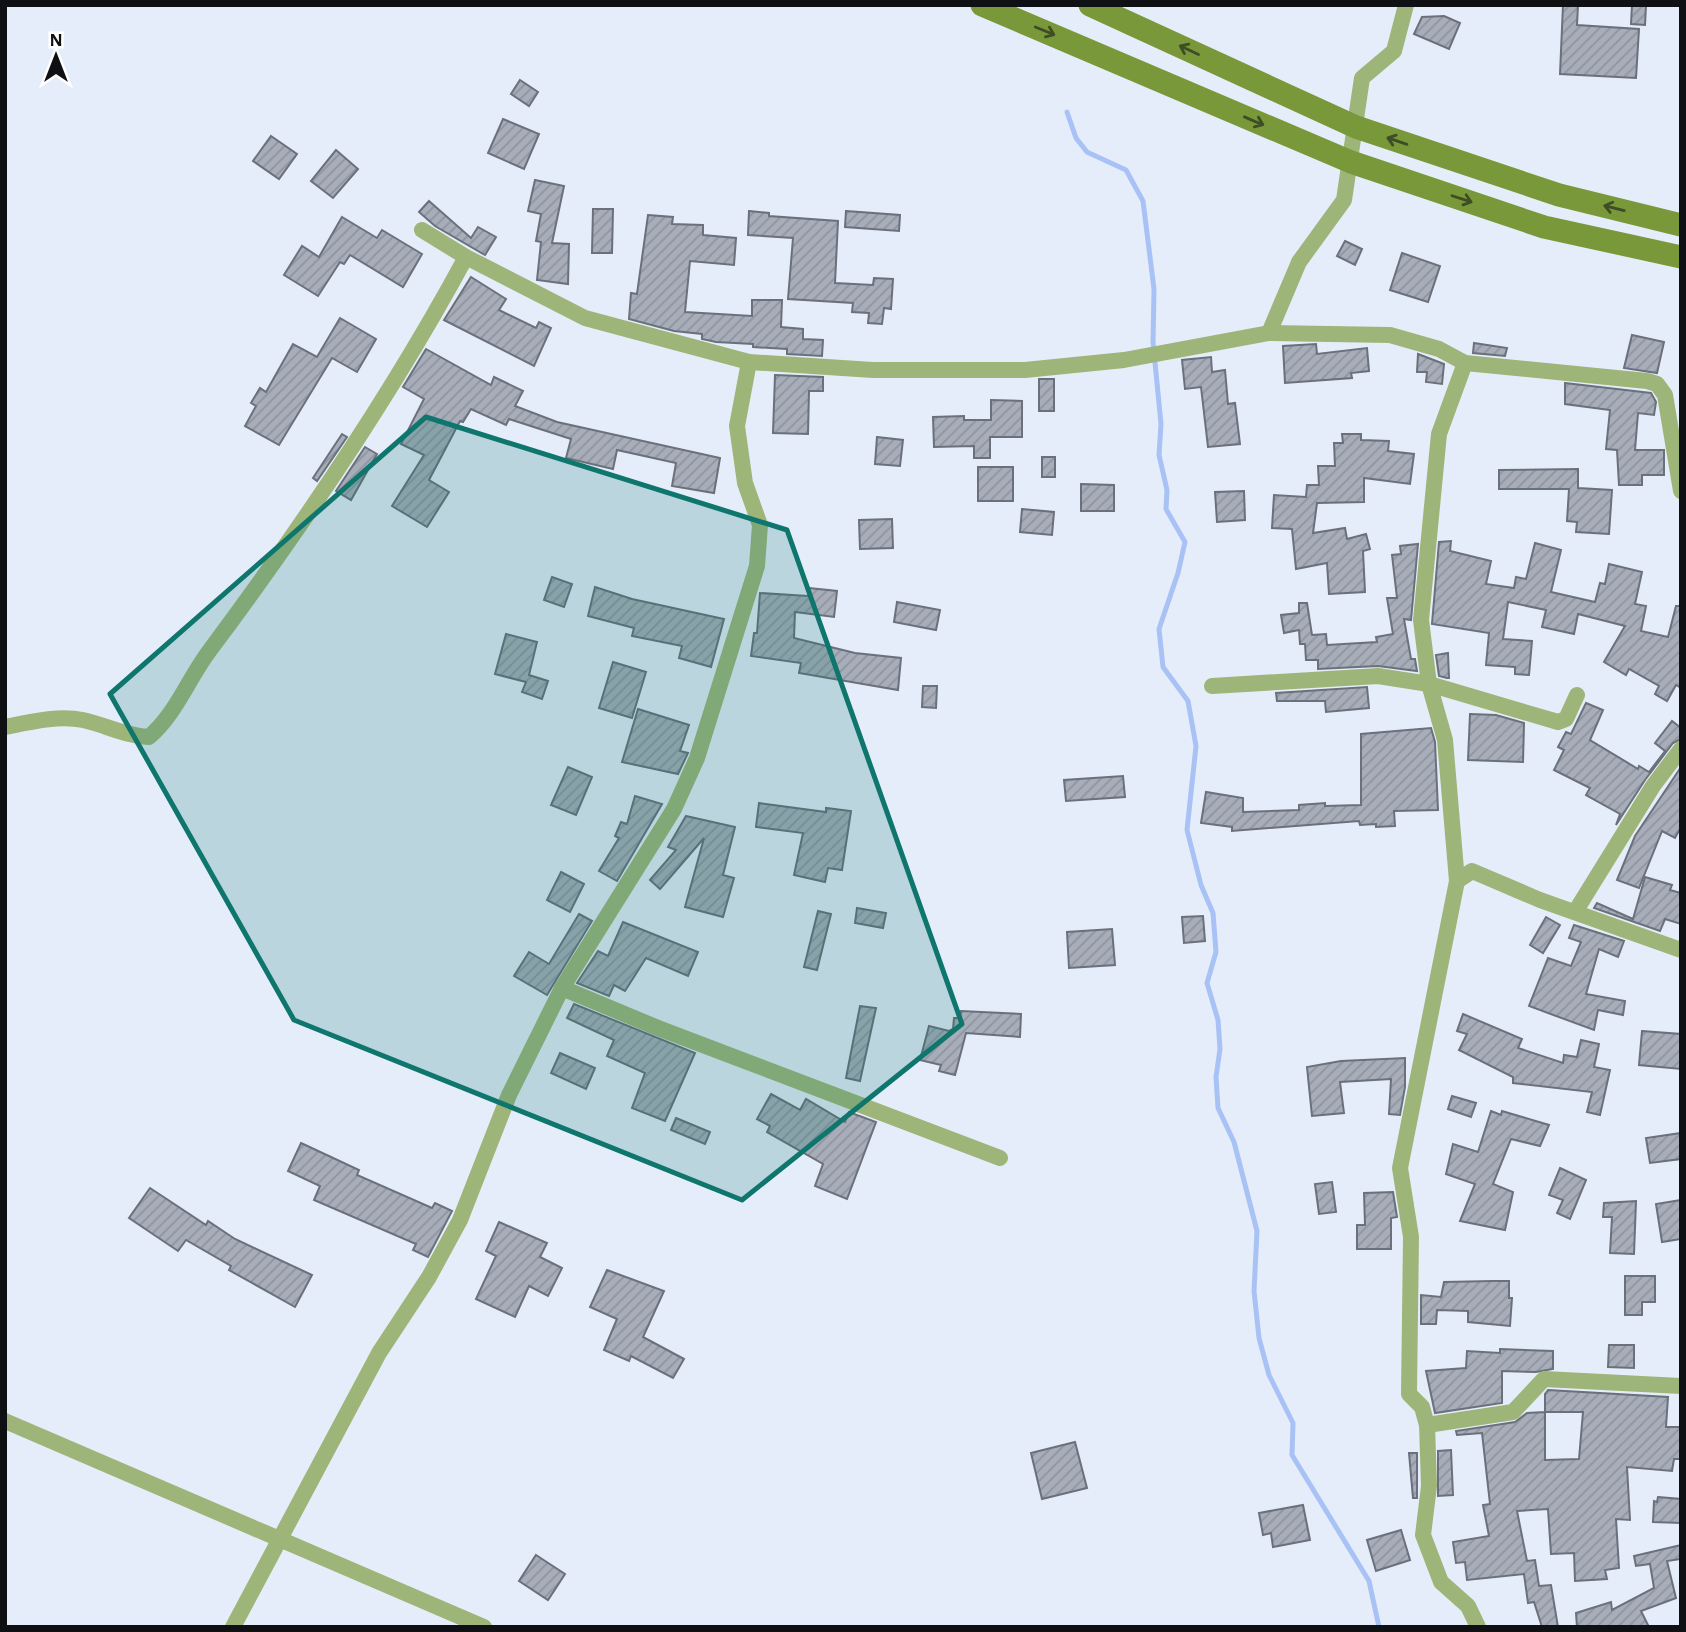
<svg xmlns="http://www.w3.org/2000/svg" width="1686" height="1632" viewBox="0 0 1686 1632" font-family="'Alegreya Sans',sans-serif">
  <defs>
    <pattern id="building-hatch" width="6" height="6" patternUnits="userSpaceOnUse" patternTransform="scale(1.75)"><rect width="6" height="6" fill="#a7adb9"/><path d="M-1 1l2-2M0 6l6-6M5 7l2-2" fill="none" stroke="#8f949e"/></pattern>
  </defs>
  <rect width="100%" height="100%" fill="#e6edfa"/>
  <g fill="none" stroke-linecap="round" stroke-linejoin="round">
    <!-- stream -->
    <polyline stroke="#a8c2f5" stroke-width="5" points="1067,112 1076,138 1087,152 1126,170 1143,201 1154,289 1153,342 1161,424 1159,455 1167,490 1166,509 1185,542 1178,573 1159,629 1163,667 1188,701 1196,746 1187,830 1201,885 1213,913 1216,952 1207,983 1218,1020 1220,1049 1216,1077 1218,1108 1234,1142 1257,1231 1254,1291 1259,1338 1269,1375 1293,1423 1292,1455 1369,1581 1379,1627"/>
  </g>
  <!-- building -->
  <g fill="url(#building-hatch)" stroke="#6a707c" stroke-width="2" fill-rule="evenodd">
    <polygon points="1563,5 1578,5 1577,25 1639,29 1636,78 1560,74"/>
    <polygon points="1632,5 1646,5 1645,25 1631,24"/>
    <polygon points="1444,16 1460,23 1449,49 1414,34 1422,17"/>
    <polygon points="520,80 538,92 529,106 511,94"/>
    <polygon points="503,119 539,134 524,169 488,153"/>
    <polygon points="271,136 297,154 279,179 253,161"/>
    <polygon points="336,150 358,169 333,198 311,181"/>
    <polygon points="535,180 564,186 552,243 569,244 568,284 537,280 541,242 536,241 541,214 528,211"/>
    <polygon points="429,201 471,238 478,227 496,237 485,255 435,226 419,212"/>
    <polygon points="593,209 613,209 612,253 592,253"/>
    <polygon points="749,211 769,213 769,216 838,221 835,283 873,285 874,278 893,279 891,309 884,308 882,324 868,323 869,313 852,312 853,303 788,299 793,238 748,235"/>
    <polygon points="846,211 900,215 899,231 845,227"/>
    <polygon points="648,215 673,217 672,224 703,225 703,235 736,238 734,265 690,261 685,312 752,316 752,300 782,300 781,327 803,329 803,339 823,340 822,356 787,354 787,349 753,347 753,344 716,342 702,339 702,334 674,331 629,319 631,293 637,294"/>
    <polygon points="342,217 377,238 382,230 422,254 403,287 350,255 344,264 340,262 318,296 284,275 302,246 319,257"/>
    <polygon points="1345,241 1362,249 1355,265 1337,256"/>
    <polygon points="1402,253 1440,266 1428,302 1390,290"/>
    <polygon points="471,277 506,299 499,310 536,328 539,322 551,328 534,366 444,320"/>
    <polygon points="340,318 376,339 357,372 332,358 279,445 245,426 256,406 251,403 260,388 266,392 293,344 317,357"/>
    <polygon points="1632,335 1664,342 1657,373 1624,368"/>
    <polygon points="1474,343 1507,348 1505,356 1473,353"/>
    <polygon points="1316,344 1317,354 1367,348 1369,371 1351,373 1352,378 1285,383 1283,346"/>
    <polygon points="426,349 491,385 494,377 523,391 515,406 557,422 720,458 714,493 672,486 676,463 617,450 613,469 566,458 571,439 509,419 506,425 471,409 463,422 460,421 429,480 449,492 427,527 392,506 424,455 401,444 424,399 403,387"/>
    <polygon points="1418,354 1444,364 1442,384 1426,382 1427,372 1417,372"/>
    <polygon points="1211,357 1212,372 1225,370 1228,404 1235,403 1240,444 1208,447 1201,387 1185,389 1182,360"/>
    <polygon points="775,375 823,377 823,391 809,391 808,434 773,433"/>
    <rect x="1039" y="379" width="15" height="32"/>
    <polygon points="1565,383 1651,393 1656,402 1654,415 1638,413 1635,450 1664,450 1664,475 1642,475 1642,485 1619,485 1617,450 1606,449 1610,410 1565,404"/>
    <polygon points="991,400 1022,401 1022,437 990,437 990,458 974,458 974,446 934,447 933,417 964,416 964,420 991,420"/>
    <polygon points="342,434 347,437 317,481 313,478"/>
    <polygon points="1342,434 1361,434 1361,440 1389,441 1388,451 1414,454 1410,484 1364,478 1364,502 1317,503 1313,533 1345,528 1347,539 1366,534 1370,549 1363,551 1365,592 1329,594 1327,563 1296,569 1292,529 1272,528 1274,495 1306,497 1307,485 1319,485 1318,466 1335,466 1334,443 1343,443"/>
    <polygon points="877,437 903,440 900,466 875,464"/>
    <polygon points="365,447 377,454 351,500 336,491"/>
    <rect x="1042" y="457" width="13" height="20"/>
    <rect x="978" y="467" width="35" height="34"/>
    <polygon points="1578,469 1578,488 1612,490 1609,534 1576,532 1577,522 1567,521 1569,489 1499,489 1499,470"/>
    <polygon points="1081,484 1114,485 1114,511 1081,511"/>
    <polygon points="1244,491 1245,520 1217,522 1215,492"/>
    <polygon points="1022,509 1054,512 1052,535 1020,532"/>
    <polygon points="892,519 893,548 860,549 859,520"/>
    <polygon points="1451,541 1450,551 1491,561 1486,584 1514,588 1516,577 1526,579 1535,543 1561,550 1551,592 1595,602 1600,583 1605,584 1609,564 1642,572 1635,604 1646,606 1641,631 1668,637 1676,606 1681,606 1681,688 1676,685 1667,701 1655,694 1659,686 1629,669 1626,675 1604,662 1625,626 1578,614 1574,634 1542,627 1546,610 1508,602 1503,639 1532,641 1529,675 1515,674 1515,667 1486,665 1489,633 1432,624 1439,542"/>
    <polygon points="1418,544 1411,620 1404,619 1411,659 1415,659 1417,671 1378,666 1318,669 1318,660 1306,660 1305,644 1300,644 1299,630 1284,633 1281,615 1299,613 1299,603 1307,603 1312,635 1326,634 1327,645 1377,642 1376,637 1393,634 1387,598 1397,598 1392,555 1401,554 1400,546"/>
    <polygon points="552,577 572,584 564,607 544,600"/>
    <polygon points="595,587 632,599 724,619 711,667 679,658 682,646 632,636 634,628 588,616"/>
    <polygon points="809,588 837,591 834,617 795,612 794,638 855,653 901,658 898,690 799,673 801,663 751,656 754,633 757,633 760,593 808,596"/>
    <polygon points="897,602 940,610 936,630 894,622"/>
    <polygon points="506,634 537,642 529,675 548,681 542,699 522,692 526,682 495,674"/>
    <polygon points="1448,653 1449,678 1447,678 1439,676 1436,655"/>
    <polygon points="613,662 646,672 632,718 599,708"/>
    <polygon points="923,686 937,686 936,708 922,707"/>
    <polygon points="1367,687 1369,708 1326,712 1325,701 1277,701 1276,693"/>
    <polygon points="1586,703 1603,710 1590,740 1638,769 1639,766 1649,772 1665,751 1655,743 1672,721 1681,728 1681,739 1673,743 1645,780 1616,825 1620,814 1586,795 1590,788 1554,770 1564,750 1558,747 1566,732 1571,734"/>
    <polygon points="638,709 689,725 680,751 688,753 678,774 622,762"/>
    <polygon points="1470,714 1496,715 1524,723 1523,762 1468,760"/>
    <polygon points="1431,728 1435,742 1438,810 1394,811 1395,826 1376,827 1376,824 1360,825 1359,821 1232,831 1232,827 1201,823 1206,792 1243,798 1243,812 1299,810 1299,805 1325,803 1325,806 1361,805 1361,734"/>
    <polygon points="568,767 592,777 576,815 551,805"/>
    <polygon points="1681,767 1681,827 1675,838 1662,831 1639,888 1617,880 1635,836"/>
    <polygon points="1123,776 1125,797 1066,801 1064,780"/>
    <polygon points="635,796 662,804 617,881 599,871 619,838 615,836 621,822 627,824"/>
    <polygon points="759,803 826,812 826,808 851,811 842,870 828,868 825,882 794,875 803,833 756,827"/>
    <polygon points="686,816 735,827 723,875 734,878 723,917 685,907 704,838 660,889 650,880 676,850 668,847"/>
    <polygon points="561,872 584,884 570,912 547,900"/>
    <polygon points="1645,877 1672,885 1670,890 1681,893 1681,924 1665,919 1660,931 1594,908 1597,903 1633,919"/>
    <polygon points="857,908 886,913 883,928 855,923"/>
    <polygon points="818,911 831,914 817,970 804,967"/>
    <polygon points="579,914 592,921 547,995 514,976 529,952 549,964"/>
    <polygon points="1203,916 1205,941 1184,943 1182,917"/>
    <polygon points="1546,917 1560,925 1543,953 1530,945"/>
    <polygon points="623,922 698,952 688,976 646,958 625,991 614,985 609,996 577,983 598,951 608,956"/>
    <polygon points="1574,925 1624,941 1618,957 1599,949 1586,994 1625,1001 1623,1015 1598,1010 1594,1030 1529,1006 1548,958 1571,966 1581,942 1569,938"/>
    <polygon points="1112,929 1115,965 1069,968 1067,932"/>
    <polygon points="574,1004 695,1053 665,1121 632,1108 645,1073 607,1056 614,1040 567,1018"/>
    <polygon points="860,1006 876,1008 860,1081 846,1078"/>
    <polygon points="961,1011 1021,1014 1020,1037 966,1033 955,1075 939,1071 941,1065 920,1060 929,1026 949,1031 953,1029 954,1018 960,1018"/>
    <polygon points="1463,1014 1522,1039 1518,1048 1563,1063 1564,1055 1577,1057 1581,1040 1599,1044 1594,1067 1610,1070 1600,1115 1587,1112 1592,1092 1513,1083 1513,1077 1459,1050 1467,1034 1457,1031"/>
    <polygon points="1642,1031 1681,1034 1681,1069 1639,1065"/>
    <polygon points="560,1053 595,1068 586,1089 551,1073"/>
    <polygon points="1405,1058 1405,1087 1400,1115 1389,1114 1391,1079 1340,1082 1344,1113 1312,1116 1307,1067 1341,1061"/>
    <polygon points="771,1094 800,1110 806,1099 845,1122 849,1112 876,1122 847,1199 815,1186 823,1164 767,1132 770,1126 757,1119"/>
    <polygon points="1452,1096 1476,1103 1471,1117 1448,1109"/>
    <polygon points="1491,1111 1501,1115 1502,1111 1549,1125 1540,1146 1511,1139 1493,1184 1513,1192 1505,1230 1460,1221 1475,1184 1446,1174 1453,1144 1478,1152"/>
    <polygon points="676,1118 710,1132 705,1144 671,1130"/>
    <polygon points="1681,1133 1681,1159 1650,1163 1646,1138"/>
    <polygon points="301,1143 359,1170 357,1175 432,1208 435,1203 452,1211 428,1257 413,1250 416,1244 314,1200 320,1186 288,1171"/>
    <polygon points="1560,1168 1586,1180 1570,1219 1557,1213 1563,1200 1549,1195"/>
    <polygon points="1332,1182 1336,1212 1319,1214 1315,1184"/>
    <polygon points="150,1188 206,1225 208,1221 235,1239 312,1275 295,1307 229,1270 231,1266 186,1240 178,1251 129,1218"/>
    <polygon points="1393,1192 1397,1217 1391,1218 1391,1249 1357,1249 1357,1225 1365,1225 1364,1193"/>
    <polygon points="1681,1200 1681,1239 1662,1242 1656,1204"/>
    <polygon points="1636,1201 1634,1254 1610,1253 1612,1217 1603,1217 1604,1203"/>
    <polygon points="499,1222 547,1243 540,1257 562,1268 548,1296 529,1286 515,1317 476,1299 496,1256 486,1251"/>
    <polygon points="607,1270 664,1291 643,1337 684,1359 673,1378 631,1356 629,1361 604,1350 617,1319 590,1307"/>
    <polygon points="1625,1276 1655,1276 1655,1302 1642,1302 1642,1315 1625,1315"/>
    <polygon points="1493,1281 1509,1281 1509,1298 1512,1298 1510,1326 1468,1322 1468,1311 1437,1310 1436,1324 1421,1324 1421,1295 1441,1297 1444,1282"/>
    <polygon points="1609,1345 1634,1345 1634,1368 1608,1367"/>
    <polygon points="1500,1349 1553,1351 1553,1369 1536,1372 1502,1371 1502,1403 1435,1413 1426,1371 1466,1368 1467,1351 1500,1353"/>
    <path d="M1548 1390 1668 1397 1666 1427H1681V1459H1674L1672 1471 1627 1467 1630 1520 1616 1519 1619 1568 1605 1570 1607 1579 1575 1581 1574 1553 1551 1554 1548 1509 1517 1511 1527 1561 1535 1560 1539 1586 1551 1585 1558 1627H1542L1534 1602 1528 1603 1524 1574 1467 1580 1465 1562 1456 1563 1453 1542 1489 1536 1483 1505 1490 1504 1482 1433 1457 1435 1456 1431 1515 1422 1527 1413 1545 1412V1394ZM1545 1412H1583L1579 1459 1545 1460Z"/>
    <polygon points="1075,1442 1087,1488 1042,1499 1031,1453"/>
    <polygon points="1451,1450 1453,1495 1438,1496 1438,1451"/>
    <polygon points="1409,1453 1417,1453 1417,1498 1413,1498"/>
    <polygon points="1658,1497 1681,1499 1681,1523 1653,1522 1654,1501 1657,1502"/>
    <polygon points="1303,1505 1310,1540 1273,1547 1271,1533 1263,1535 1259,1513"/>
    <polygon points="1401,1530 1410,1560 1376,1571 1367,1540"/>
    <polygon points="1681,1545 1681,1559 1667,1561 1676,1598 1641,1611 1649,1627 1577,1627 1576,1613 1611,1602 1612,1610 1654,1588 1650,1564 1636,1566 1634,1556"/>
    <polygon points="536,1555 565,1574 548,1600 519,1581"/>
  </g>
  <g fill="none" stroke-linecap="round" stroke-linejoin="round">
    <!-- minor -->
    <g stroke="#9eb57a" stroke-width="16">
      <polyline points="422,230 466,257 585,318 749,362 873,370 1025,370 1124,360 1269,333 1390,335 1439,349 1465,363 1647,381 1657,384 1665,395 1681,491"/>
      <polyline points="1269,333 1299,262 1344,200 1362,78 1394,51 1406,5"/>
      <polyline points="1465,363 1439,434 1421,620 1429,684 1445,740 1457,881 1400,1168 1411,1237 1409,1394 1422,1407 1427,1425 1429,1486 1423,1535 1441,1582 1468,1606 1478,1627"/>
      <polyline points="1212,686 1378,676 1429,684 1558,722 1566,719 1577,695"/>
      <path d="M5 727C30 722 58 715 83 720 106 725 125 736 149 737 176 714 188 679 210 650 304 524 391 396 466 257"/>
      <polyline points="1457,881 1472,871 1540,900 1681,950"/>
      <polyline points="1575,912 1653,786 1681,749"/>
      <polyline points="562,988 658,1028 1000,1158"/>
      <polyline points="5,1421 484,1627"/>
      <polyline points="1427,1425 1513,1412 1544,1379 1681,1386"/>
      <polyline points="233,1627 379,1353 429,1277 460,1220 509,1095 562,988 674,809 697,758 757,566 760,525 745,483 737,426 749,362"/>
    </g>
    <!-- secondary -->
    <g stroke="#799839" stroke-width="23">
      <polyline points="982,5 1351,162 1544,227 1681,257"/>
      <polyline points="1090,5 1356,127 1559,195 1681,225"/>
    </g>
  </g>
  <!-- one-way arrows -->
  <defs><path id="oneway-shaft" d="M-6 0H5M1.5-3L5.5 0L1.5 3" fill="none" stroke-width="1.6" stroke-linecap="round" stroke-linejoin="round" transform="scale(1.75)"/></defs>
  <g stroke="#3e4d25">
    <use href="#oneway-shaft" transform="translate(1045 31) rotate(22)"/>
    <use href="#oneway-shaft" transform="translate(1189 50) rotate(-155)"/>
    <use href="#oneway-shaft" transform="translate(1254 121) rotate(23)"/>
    <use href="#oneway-shaft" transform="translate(1397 141) rotate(-161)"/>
    <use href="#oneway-shaft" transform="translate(1462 199) rotate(18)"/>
    <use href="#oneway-shaft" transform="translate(1614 208) rotate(-166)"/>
  </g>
  <!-- marked area -->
  <path fill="#0f766e" fill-opacity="0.2" stroke="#0f766e" stroke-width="5" stroke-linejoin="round" d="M426 417 787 530 962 1024 742 1200 294 1020 110 694Z"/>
  <!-- border -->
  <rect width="1686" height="1632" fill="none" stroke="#0e1014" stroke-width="14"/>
  <!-- north arrow -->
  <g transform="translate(56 56)" stroke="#ffffff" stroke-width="5" paint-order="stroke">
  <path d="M0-5L12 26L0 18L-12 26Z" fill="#0e1014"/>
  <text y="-10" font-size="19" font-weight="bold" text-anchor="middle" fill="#0e1014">N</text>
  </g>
</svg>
